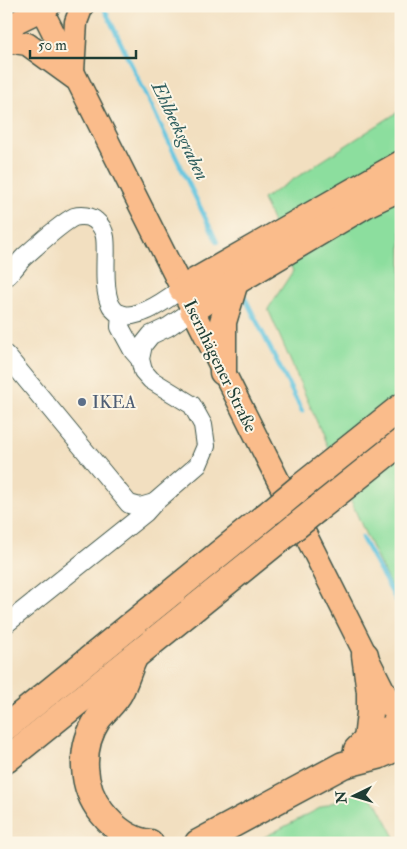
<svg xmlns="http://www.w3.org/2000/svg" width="407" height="849" viewBox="0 0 407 849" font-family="'IM FELL Double Pica',serif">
  <rect width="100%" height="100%" fill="#fcf5e5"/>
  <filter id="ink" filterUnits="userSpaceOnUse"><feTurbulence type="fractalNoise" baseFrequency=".02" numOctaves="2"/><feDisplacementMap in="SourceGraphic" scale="10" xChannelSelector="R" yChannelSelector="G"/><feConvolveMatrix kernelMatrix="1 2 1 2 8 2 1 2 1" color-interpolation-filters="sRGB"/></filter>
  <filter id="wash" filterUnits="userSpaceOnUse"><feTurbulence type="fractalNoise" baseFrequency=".0096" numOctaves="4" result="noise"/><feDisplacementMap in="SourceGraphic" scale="20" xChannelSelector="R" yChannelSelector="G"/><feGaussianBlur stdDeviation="1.12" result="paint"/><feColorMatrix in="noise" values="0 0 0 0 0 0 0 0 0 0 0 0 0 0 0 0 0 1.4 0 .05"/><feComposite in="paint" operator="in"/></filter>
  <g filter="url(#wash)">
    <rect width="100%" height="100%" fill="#f2dfc0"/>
    <!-- green -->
    <g fill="#8cde9e" stroke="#568e69">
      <polygon points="401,110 401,608 365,533 268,309 293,271 263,199"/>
      <polygon points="360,790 377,803 397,841 393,843 253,843 324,806"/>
    </g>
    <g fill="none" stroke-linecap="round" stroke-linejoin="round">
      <!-- stream -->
      <g stroke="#62c5e0" stroke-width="4.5">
        <polyline points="103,6 217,242"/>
        <polyline points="244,296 302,411"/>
        <polyline points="362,538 401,609"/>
      </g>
    </g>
  </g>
  <g filter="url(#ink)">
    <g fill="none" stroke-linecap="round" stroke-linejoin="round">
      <!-- minor casing -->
      <g stroke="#3f5549" stroke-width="20">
        <g id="minor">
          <path d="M6 277C14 270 18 263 24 257 34 248 63 222 74 217 81 215 91 216 96 221 101 225 104 230 105 237 109 260 93 329 140 313 155 309 169 297 182 289"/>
          <polyline points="121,314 120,327 133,351 140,359"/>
          <polyline points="6,355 129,504 140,507 154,503"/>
          <polyline points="6,624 145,513 154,503 198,465 206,446 203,425 192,405 151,380 143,371 140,359 143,345 151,335 168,327 193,310"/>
        </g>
      </g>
      <!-- major casing -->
      <g stroke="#3f5549" stroke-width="25">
        <g id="major">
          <polyline points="40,6 401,725"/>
          <polyline points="6,27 49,6"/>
          <polyline points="6,41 27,44 74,78"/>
          <polyline points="73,71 76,22 82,6"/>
        </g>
      </g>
      <!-- highway casing -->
      <g stroke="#3f5549" stroke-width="29">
        <g id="highway">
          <polyline points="182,289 401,164"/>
          <polyline points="193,310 235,282 368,203 389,193 401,190"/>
          <polyline points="223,372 223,322 235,282"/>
          <polyline points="302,486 401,407"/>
          <polyline points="316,510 401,442"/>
          <polyline points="365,655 370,692 370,713 367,740"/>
          <path d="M133 660C128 671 125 682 120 692 115 702 105 710 98 719 79 748 81 787 102 813 114 828 131 841 150 843"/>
          <polyline points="6,727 272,511"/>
          <polyline points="357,750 367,740 400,724"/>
          <polyline points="6,760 285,535"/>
          <polyline points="198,843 343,765 378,756 401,746"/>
        </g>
      </g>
      <!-- minor -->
      <use href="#minor" stroke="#fff" stroke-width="18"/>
      <!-- major -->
      <use href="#major" stroke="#fabc8b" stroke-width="22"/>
      <!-- highway -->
      <use href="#highway" stroke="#fabc8b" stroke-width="26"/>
      <!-- highway-bridge casing -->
      <g stroke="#3f5549" stroke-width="29" stroke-linecap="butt">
        <g id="highway-bridge">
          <polyline points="272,511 302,486"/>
          <polyline points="285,535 316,510"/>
        </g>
      </g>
      <!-- highway-bridge -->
      <use href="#highway-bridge" stroke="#fabc8b" stroke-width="26"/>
    </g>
  </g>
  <!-- markers -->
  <circle fill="#5c6f8a" stroke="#fcf5e5" stroke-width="2" cx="82" cy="402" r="5"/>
  <g text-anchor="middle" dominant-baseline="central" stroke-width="4" stroke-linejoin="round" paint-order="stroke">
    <!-- street labels -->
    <g font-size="18" fill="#1f3d34" stroke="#fcf5e5">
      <text transform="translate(220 366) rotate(64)">Isernhägener Straße</text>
    </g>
    <!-- service labels -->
    <g font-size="18" fill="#4e5e75" stroke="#fcf5e5" text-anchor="start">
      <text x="92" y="402">IKEA</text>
    </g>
    <!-- water labels -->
    <g font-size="19" font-style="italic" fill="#305f5f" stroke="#fcf5e5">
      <text transform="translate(180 131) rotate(64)">Ehlbeeksgraben</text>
    </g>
  </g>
  <!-- margin -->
  <rect width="407" height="849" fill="none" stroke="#fcf5e5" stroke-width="25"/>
  <!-- north arrow -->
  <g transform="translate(354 796) rotate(265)" stroke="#fcf5e5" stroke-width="4" paint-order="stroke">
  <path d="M0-4L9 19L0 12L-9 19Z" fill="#1f3d34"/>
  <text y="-8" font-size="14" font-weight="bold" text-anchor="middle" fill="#1f3d34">N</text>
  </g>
  <!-- scale -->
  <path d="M30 50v8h106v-8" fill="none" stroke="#1f3d34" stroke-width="2.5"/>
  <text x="38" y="50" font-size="15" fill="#1f3d34" stroke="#fcf5e5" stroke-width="4" paint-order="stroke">50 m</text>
</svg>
